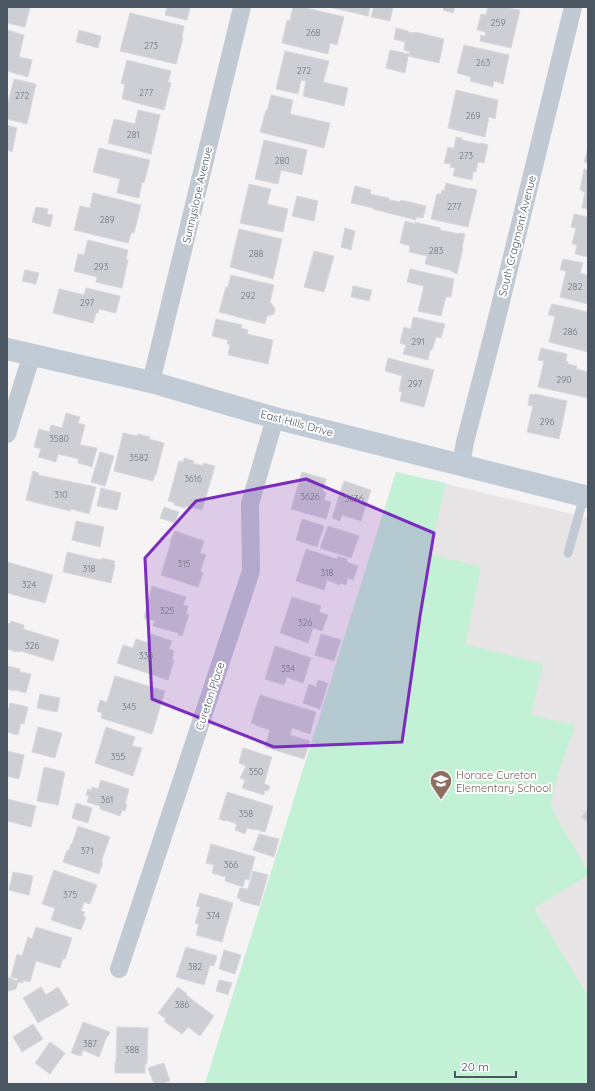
<svg xmlns="http://www.w3.org/2000/svg" width="595" height="1091" viewBox="0 0 595 1091" font-family="Quicksand,sans-serif">
  <rect width="100%" height="100%" fill="#f5f3f3"/>
  <!-- education -->
  <polygon fill="#e6e4e5" points="396,472 588,518 588,1084 205,1084"/>
  <!-- grass -->
  <polygon fill="#c3f1d5" points="396,472 446,483 429,554 481,567 465,644 543,664 531,715 575,725 557,777 551,803 555,815 588,871 588,875 534,908 588,996 588,1084 205,1084"/>
  <!-- building -->
  <g fill="#cdcfd5" stroke="#d7d9de">
    <polygon points="7,7 30,7 25,27 7,23"/>
    <polygon points="167,7 190,7 187,20 165,15"/>
    <polygon points="293,7 302,7 344,17 337,45 330,43 328,54 282,43 287,20 290,21"/>
    <polygon points="329,7 370,7 368,16"/>
    <polygon points="374,7 393,7 390,21 371,17"/>
    <polygon points="444,7 455,7 453,13 443,10"/>
    <polygon points="488,7 501,7 520,10 511,48 480,41 481,35 485,36 486,32 477,30 481,14 486,15"/>
    <polygon points="130,13 184,26 182,37 183,38 176,64 120,51"/>
    <polygon points="396,28 408,31 408,32 414,33 415,32 444,39 439,63 408,56 405,73 386,68 390,50 409,54 410,52 404,50 405,42 394,39"/>
    <polygon points="7,30 24,35 19,57 32,60 28,77 7,71"/>
    <polygon points="79,30 101,36 98,48 76,42"/>
    <polygon points="464,45 509,55 503,84 494,81 493,87 470,81 471,77 457,73"/>
    <polygon points="285,51 329,61 323,82 348,88 344,106 303,96 306,81 301,80 298,94 276,89"/>
    <polygon points="127,60 171,71 168,82 171,83 164,110 122,99 125,84 121,83"/>
    <polygon points="14,79 36,84 27,124 7,119 7,106"/>
    <polygon points="456,90 498,100 495,119 489,117 485,137 448,128"/>
    <polygon points="271,95 293,100 290,114 330,123 324,148 260,132 266,110 267,111"/>
    <polygon points="138,110 160,115 151,154 108,143 114,119 135,124"/>
    <polygon points="7,125 17,128 12,152 7,150"/>
    <polygon points="456,137 462,138 462,140 481,144 481,143 488,145 484,163 478,162 476,172 473,172 472,180 453,176 455,168 450,167 451,164 444,163 448,147 454,149"/>
    <polygon points="264,140 307,150 302,175 281,170 278,184 255,179"/>
    <polygon points="99,148 150,160 144,183 142,182 139,198 117,193 120,179 93,172"/>
    <polygon points="588,148 588,163 584,162"/>
    <polygon points="584,169 588,170 588,209 582,208 585,192 580,190"/>
    <polygon points="446,183 469,189 470,188 477,190 468,227 431,219 437,194 441,194 442,190 444,191"/>
    <polygon points="249,184 271,189 267,204 288,209 283,232 240,223"/>
    <polygon points="355,186 371,190 370,194 389,198 389,200 400,202 401,200 426,206 423,218 416,217 416,220 373,209 373,208 351,203"/>
    <polygon points="93,193 141,205 134,233 131,233 128,243 74,230 80,206 90,208"/>
    <polygon points="297,196 318,201 314,221 292,216"/>
    <polygon points="36,207 48,209 47,214 53,215 50,227 32,222"/>
    <polygon points="574,214 588,217 588,257 575,254 577,245 572,244 576,228 571,227"/>
    <polygon points="405,221 415,224 415,222 440,228 440,230 459,234 459,233 465,234 462,247 463,248 457,274 449,270 425,264 427,256 409,252 410,246 400,243"/>
    <polygon points="345,228 355,231 351,250 341,247"/>
    <polygon points="239,229 282,239 273,279 230,267"/>
    <polygon points="88,240 128,250 126,259 128,260 122,288 96,282 97,277 74,271 78,254 84,255"/>
    <polygon points="314,251 334,256 324,292 304,287"/>
    <polygon points="563,259 583,263 580,273 588,275 588,304 560,297 566,271 560,270"/>
    <polygon points="410,269 454,279 451,297 446,297 441,316 418,311 424,286 407,282"/>
    <polygon points="25,270 39,273 36,284 22,281"/>
    <polygon points="231,275 274,285 270,302 275,308 274,314 267,316 265,324 219,312 226,287 228,287"/>
    <polygon points="353,286 372,290 369,301 351,297"/>
    <polygon points="86,288 120,296 116,313 99,309 98,313 96,313 93,323 53,313 59,289 84,295"/>
    <polygon points="552,304 588,312 588,352 549,342 555,316 548,315"/>
    <polygon points="413,317 445,324 441,338 436,337 432,350 430,350 428,360 403,354 406,345 400,343 404,327 411,329"/>
    <polygon points="216,319 242,325 241,328 248,330 247,334 273,340 268,364 228,355 230,345 227,344 228,340 212,336"/>
    <polygon points="541,348 567,354 566,361 568,362 568,364 577,366 576,369 588,372 588,398 538,387 544,361 538,360"/>
    <polygon points="388,358 434,370 424,407 400,401 402,392 399,391 402,376 385,371"/>
    <polygon points="530,394 534,395 535,394 567,401 559,439 527,432 533,406 528,405"/>
    <polygon points="66,413 80,417 78,423 85,425 80,445 97,448 92,467 78,463 79,459 58,454 56,462 38,457 41,449 34,447 39,429 49,432 51,425 62,428"/>
    <polygon points="123,433 137,436 138,434 150,437 149,439 164,443 156,475 155,474 153,481 114,471"/>
    <polygon points="100,452 114,456 105,486 91,482"/>
    <polygon points="184,458 194,461 193,464 197,464 203,466 203,463 215,466 202,510 185,506 185,508 174,505 175,503 168,501 179,461 183,462"/>
    <polygon points="33,471 39,473 38,475 96,487 89,514 71,509 70,511 26,500"/>
    <polygon points="302,472 326,479 323,491 326,493 324,500 331,502 326,519 291,509"/>
    <polygon points="344,481 371,490 361,521 342,515 340,521 332,518"/>
    <polygon points="101,488 121,493 117,510 97,506"/>
    <polygon points="164,507 179,512 175,523 160,518"/>
    <polygon points="302,519 324,526 317,547 296,540"/>
    <polygon points="76,521 104,527 100,547 72,540"/>
    <polygon points="328,526 359,536 351,558 320,548"/>
    <polygon points="175,531 204,541 200,553 206,555 200,572 203,573 198,587 161,575 171,542 170,541"/>
    <polygon points="306,549 337,559 338,556 347,559 347,562 358,566 353,580 348,578 346,585 341,583 340,585 327,580 324,590 296,581"/>
    <polygon points="67,552 101,560 102,558 115,561 114,564 115,564 111,583 63,572"/>
    <polygon points="7,562 53,575 45,603 7,593"/>
    <polygon points="152,586 186,597 183,605 188,606 186,614 189,615 182,636 178,635 179,634 175,632 153,626 155,621 144,618"/>
    <polygon points="292,597 321,606 319,612 328,615 322,631 313,628 308,643 280,633"/>
    <polygon points="11,621 24,625 23,629 59,640 53,661 21,651 20,652 16,651 16,652 7,649 7,623 10,624"/>
    <polygon points="151,634 172,641 169,649 174,651 172,659 174,660 168,680 117,663 123,645 133,648 136,639 148,643"/>
    <polygon points="321,634 341,640 334,661 315,655"/>
    <polygon points="275,646 311,658 303,683 287,677 284,685 265,679"/>
    <polygon points="7,666 20,669 20,672 31,674 26,693 15,690 15,691 7,689"/>
    <polygon points="115,676 165,691 152,734 101,718 102,713 97,711 100,700 107,702"/>
    <polygon points="318,680 328,683 320,709 303,703 309,684 316,687"/>
    <polygon points="40,694 60,698 57,712 37,708"/>
    <polygon points="260,695 316,712 310,734 292,728 290,735 310,741 304,759 265,747 270,730 255,725 255,724 251,723"/>
    <polygon points="10,703 28,707 24,724 21,723 18,735 7,732 7,734 7,708 9,708"/>
    <polygon points="38,727 62,733 55,758 32,752"/>
    <polygon points="106,727 135,737 132,746 142,748 133,776 95,763"/>
    <polygon points="243,748 272,757 264,784 270,786 268,791 265,790 264,795 242,788 245,780 240,778 246,766 239,763"/>
    <polygon points="7,751 24,755 19,779 7,776"/>
    <polygon points="44,767 65,772 58,805 37,801"/>
    <polygon points="101,780 129,789 125,804 127,804 125,811 122,810 120,816 100,809 100,806 87,802 89,796 86,795 88,789 91,791 92,787 98,789"/>
    <polygon points="227,792 273,806 265,832 255,829 254,830 247,828 245,834 235,830 237,824 226,820 225,821 219,819"/>
    <polygon points="7,799 36,806 31,827 7,821"/>
    <polygon points="76,803 92,808 88,823 72,818"/>
    <polygon points="588,809 588,822 581,817"/>
    <polygon points="78,826 110,837 101,862 103,862 99,874 63,862 67,850 69,851 71,844 72,844"/>
    <polygon points="259,834 279,839 274,857 253,850"/>
    <polygon points="211,844 255,857 249,880 245,879 243,887 225,881 226,877 212,873 214,865 206,863"/>
    <polygon points="54,870 97,885 90,904 84,902 81,911 85,912 83,916 86,917 81,930 51,920 55,908 42,904"/>
    <polygon points="253,871 268,875 259,906 240,901 241,899 237,898 240,888 248,889"/>
    <polygon points="13,872 33,876 29,895 9,890"/>
    <polygon points="200,893 233,903 222,942 196,935 199,924 195,923 200,907 196,906"/>
    <polygon points="36,927 72,938 65,959 63,959 60,968 36,961 30,982 23,980 23,983 18,982 16,989 9,991 7,990 7,977 17,981 18,979 11,977 17,954 22,956 28,937 32,939"/>
    <polygon points="186,947 217,956 214,966 210,965 204,985 176,977"/>
    <polygon points="224,950 241,955 235,974 219,969"/>
    <polygon points="219,980 232,983 228,995 216,991"/>
    <polygon points="41,987 46,995 58,987 69,1005 38,1023 23,998"/>
    <polygon points="178,987 187,994 186,995 214,1016 200,1036 188,1027 182,1034 164,1021 166,1019 158,1013"/>
    <polygon points="83,1022 110,1032 108,1036 107,1036 99,1057 83,1050 81,1056 71,1053"/>
    <polygon points="33,1024 43,1039 22,1052 13,1037"/>
    <polygon points="117,1027 148,1028 147,1064 145,1064 145,1073 115,1073 115,1062 116,1062"/>
    <polygon points="50,1042 65,1053 50,1074 35,1063"/>
    <polygon points="164,1063 170,1081 161,1084 154,1084 148,1068"/>
  </g>
  <g fill="none" stroke-linecap="round" stroke-linejoin="round">
    <!-- lane -->
    <polyline stroke="#c1cad2" stroke-width="9" points="568,553 584,496"/>
    <!-- street -->
    <g stroke="#c1cad2" stroke-width="18">
      <polyline points="151,382 242,7"/>
      <polyline points="7,434 32,354"/>
      <polyline points="461,465 465,442 495,326 573,7"/>
      <polyline points="119,969 251,571 250,504 275,418"/>
    </g>
    <!-- secondary -->
    <polyline stroke="#c1cbd6" stroke-width="22" points="7,349 151,382 275,418 588,497"/>
  </g>
  <!-- marked area -->
  <path fill="#7b2cbf" fill-opacity="0.2" stroke="#7b2cbf" stroke-width="3" stroke-linejoin="round" d="M306 479 434 533 420 616 402 742 274 747 152 699 145 558 196 501Z"/>
  <!-- icons -->
  <defs>
    <g id="school-pin" transform="scale(1.15)"><path d="M0 17L-7.5 6A9.5 9.5 0 1 1 7.5 6Z" fill="#8d6e63" stroke="#fff"/><path d="M0-5L7-2L0 1L-7-2ZM-4 1L0 2.5L4 1V4Q0 6-4 4Z" fill="#fff"/></g>
  </defs>
  <g fill-rule="evenodd">
    <use href="#school-pin" x="441" y="781"/>
  </g>
  <g text-anchor="middle" dominant-baseline="central" stroke-width="4" stroke-linejoin="round" paint-order="stroke">
    <!-- number labels -->
    <g font-size="9" fill="#6b747e">
      <text x="498" y="22">259</text>
      <text x="313" y="32">268</text>
      <text x="151" y="45">273</text>
      <text x="483" y="62">263</text>
      <text x="304" y="70">272</text>
      <text x="146" y="92">277</text>
      <text x="22" y="95">272</text>
      <text x="473" y="115">269</text>
      <text x="133" y="134">281</text>
      <text x="466" y="155">273</text>
      <text x="282" y="160">280</text>
      <text x="454" y="206">277</text>
      <text x="107" y="219">289</text>
      <text x="436" y="250">283</text>
      <text x="256" y="253">288</text>
      <text x="101" y="266">293</text>
      <text x="575" y="286">282</text>
      <text x="248" y="295">292</text>
      <text x="87" y="302">297</text>
      <text x="570" y="331">286</text>
      <text x="418" y="341">291</text>
      <text x="564" y="379">290</text>
      <text x="415" y="383">297</text>
      <text x="547" y="421">296</text>
      <text x="59" y="438">3580</text>
      <text x="139" y="457">3582</text>
      <text x="193" y="478">3616</text>
      <text x="61" y="494">310</text>
      <text x="310" y="496">3626</text>
      <text x="354" y="498">3636</text>
      <text x="184" y="563">315</text>
      <text x="89" y="568">318</text>
      <text x="327" y="572">318</text>
      <text x="29" y="584">324</text>
      <text x="167" y="610">325</text>
      <text x="305" y="622">326</text>
      <text x="32" y="645">326</text>
      <text x="146" y="655">335</text>
      <text x="288" y="668">334</text>
      <text x="129" y="706">345</text>
      <text x="118" y="756">355</text>
      <text x="256" y="771">350</text>
      <text x="107" y="799">361</text>
      <text x="246" y="813">358</text>
      <text x="87" y="850">371</text>
      <text x="231" y="864">366</text>
      <text x="70" y="894">375</text>
      <text x="213" y="915">374</text>
      <text x="195" y="966">382</text>
      <text x="182" y="1004">386</text>
      <text x="90" y="1043">387</text>
      <text x="132" y="1049">388</text>
    </g>
    <!-- street labels -->
    <g font-size="11" fill="#4a5661" stroke="#fff">
      <text transform="translate(197 195) rotate(-77)">Sunnyslope Avenue</text>
      <text transform="translate(517 236) rotate(-76)">South Cragmont Avenue</text>
      <text transform="translate(297 423) rotate(15)">East Hills Drive</text>
      <text transform="translate(210 696) rotate(-72)">Cureton Place</text>
    </g>
    <!-- education labels -->
    <g font-size="11" fill="#785e54" stroke="#fff" text-anchor="start">
      <text x="456" y="775">Horace Cureton<tspan x="456" dy="13">Elementary School</tspan></text>
    </g>
  </g>
  <!-- border -->
  <rect width="595" height="1091" fill="none" stroke="#4a5661" stroke-width="16"/>
  <!-- scale -->
  <path d="M455 1071v6h61v-6" fill="none" stroke="#4a5661" stroke-width="2"/>
  <text x="461" y="1071" font-size="12" fill="#4a5661" stroke="#ffffff" stroke-width="3" paint-order="stroke">20 m</text>
</svg>
